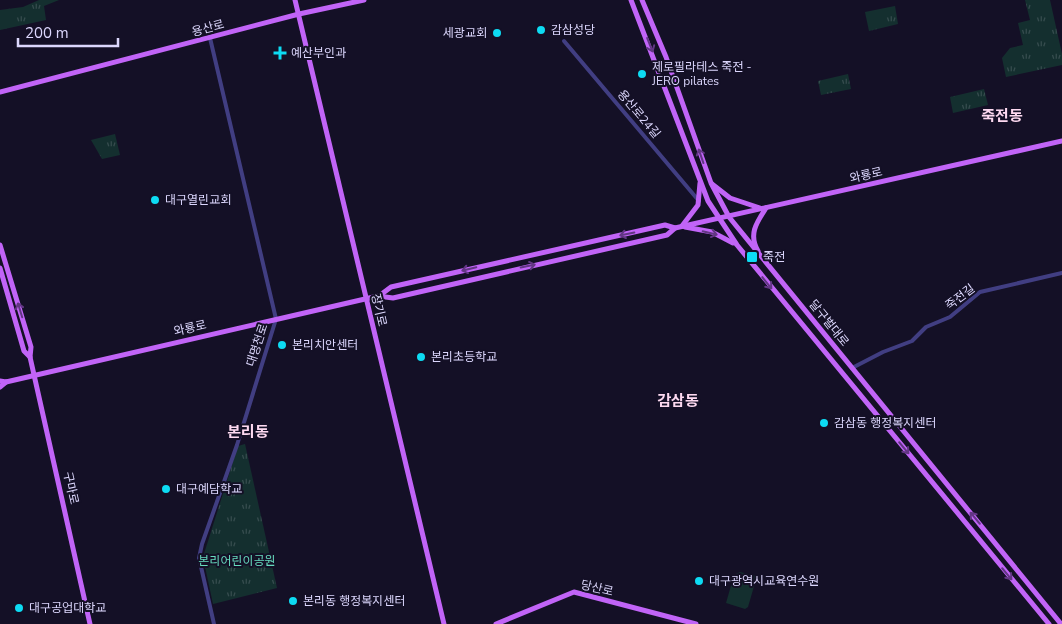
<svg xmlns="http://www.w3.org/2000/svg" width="1062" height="624" viewBox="0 0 1062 624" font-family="'Nunito Sans','Noto Sans KR',sans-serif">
  <defs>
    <pattern id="park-tufts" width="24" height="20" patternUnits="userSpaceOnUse" patternTransform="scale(1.25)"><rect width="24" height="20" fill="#142f2f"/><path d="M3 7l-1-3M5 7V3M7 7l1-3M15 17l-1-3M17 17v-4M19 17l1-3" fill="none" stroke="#364c4e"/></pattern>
  </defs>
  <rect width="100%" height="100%" fill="#141026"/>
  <!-- park -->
  <g fill="url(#park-tufts)">
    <polygon points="39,0 59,0 44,6 46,20 0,30 0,10 23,7"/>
    <polygon points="1025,0 1050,0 1062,54 1062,65 1006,77 1002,58 1010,48 1023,45 1018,23 1030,20"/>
    <polygon points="895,6 898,24 869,31 865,12"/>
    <polygon points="848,74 851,89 821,95 818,81"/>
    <polygon points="984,89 988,105 953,113 950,97"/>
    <polygon points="115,134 120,155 102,159 91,140"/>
    <polygon points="245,444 277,588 213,604 203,557 238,446"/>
  </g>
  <!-- pitch -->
  <polygon fill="#142f2f" points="740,572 757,576 748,607 745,609 726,603 734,575"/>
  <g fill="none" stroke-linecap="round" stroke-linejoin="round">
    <!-- minor -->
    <g stroke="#413e82" stroke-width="4">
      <polyline points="210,38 276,319 237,445 202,544 199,558 214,624"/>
      <polyline points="564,41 699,201"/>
      <polyline points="852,368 883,352 912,341 926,327 950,317 980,292 1062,273"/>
    </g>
    <!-- major -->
    <g stroke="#c164f7" stroke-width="5">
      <polyline points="295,0 444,624"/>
      <polyline points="631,0 708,201 737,245 1049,624"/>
      <polyline points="642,0 666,57 711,183 729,217 1061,624"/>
      <polyline points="0,92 299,14 364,0"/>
      <polyline points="712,184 730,198 760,208"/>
      <polyline points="682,226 698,205 700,183"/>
      <polyline points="685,227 712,232 733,243"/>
      <polyline points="0,245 31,347 30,357 90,624"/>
      <path d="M758 251C748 234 757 222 766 208"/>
      <polyline points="0,268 24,351 30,357"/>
      <polyline points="379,296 391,287 665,225 675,228"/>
      <polyline points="0,381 6,382 378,296 393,298 667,235 675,228 1062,141"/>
      <polyline points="0,387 6,382"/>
      <polyline points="496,624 574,592 696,624"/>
    </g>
  </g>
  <!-- one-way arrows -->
  <defs><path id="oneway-shaft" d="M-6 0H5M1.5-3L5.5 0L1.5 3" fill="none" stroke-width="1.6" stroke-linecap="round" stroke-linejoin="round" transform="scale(1.25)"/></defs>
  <g stroke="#623684">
    <use href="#oneway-shaft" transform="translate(650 45) rotate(68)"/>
    <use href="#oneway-shaft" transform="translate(701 156) rotate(-109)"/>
    <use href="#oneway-shaft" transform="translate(710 233) rotate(13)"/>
    <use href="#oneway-shaft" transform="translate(627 234) rotate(168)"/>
    <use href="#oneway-shaft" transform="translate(528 266) rotate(-12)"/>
    <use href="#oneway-shaft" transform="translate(469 269) rotate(167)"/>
    <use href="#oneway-shaft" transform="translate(767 283) rotate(51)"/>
    <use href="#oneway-shaft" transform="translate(20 310) rotate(-107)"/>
    <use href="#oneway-shaft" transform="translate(904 448) rotate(50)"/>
    <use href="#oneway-shaft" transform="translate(975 518) rotate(-130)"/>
    <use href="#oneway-shaft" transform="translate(1007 574) rotate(50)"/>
  </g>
  <!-- markers -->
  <g fill="#0ddbf3" stroke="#141026" stroke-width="2">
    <circle cx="541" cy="30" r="5"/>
    <circle cx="497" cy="33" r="5"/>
    <path d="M277.5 45.5h5v5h5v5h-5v5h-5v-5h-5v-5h5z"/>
    <circle cx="642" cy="74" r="5"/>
    <circle cx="155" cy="200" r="5"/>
    <rect x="746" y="251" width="12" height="12" rx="2.5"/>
    <circle cx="282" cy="345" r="5"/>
    <circle cx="421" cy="357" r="5"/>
    <circle cx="824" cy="423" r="5"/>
    <circle cx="166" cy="489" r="5"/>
    <circle cx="699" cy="581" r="5"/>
    <circle cx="293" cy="601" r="5"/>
    <circle cx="19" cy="608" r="5"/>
  </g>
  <g text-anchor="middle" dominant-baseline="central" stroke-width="4" stroke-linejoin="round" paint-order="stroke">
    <!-- street labels -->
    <g font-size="12" fill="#dcd7fd" stroke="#141026">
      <text transform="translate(208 28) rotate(-15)">용산로</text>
      <text transform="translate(639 114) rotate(50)">용산로24길</text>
      <text transform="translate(866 175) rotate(-13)">와룡로</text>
      <text transform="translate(960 297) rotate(-37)">죽전길</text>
      <text transform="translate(379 310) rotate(77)">장기로</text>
      <text transform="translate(829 323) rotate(51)">달구벌대로</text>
      <text transform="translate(190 328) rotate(-13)">와룡로</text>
      <text transform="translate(257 345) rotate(-72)">대명천로</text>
      <text transform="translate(71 488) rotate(77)">구마로</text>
      <text transform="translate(597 588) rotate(13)">당산로</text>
    </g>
    <!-- poi labels -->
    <g font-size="12" fill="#dcd7fd" stroke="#141026" text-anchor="start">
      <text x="551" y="30">감삼성당</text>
      <text x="487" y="33" text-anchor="end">세광교회</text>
      <text x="291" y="53">예산부인과</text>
      <text x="652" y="67">제로필라테스 죽전 -<tspan x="652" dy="14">JERO pilates</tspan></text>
      <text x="165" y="200">대구열린교회</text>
      <text x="763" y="257">죽전</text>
      <text x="292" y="345">본리치안센터</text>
      <text x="431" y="357">본리초등학교</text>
      <text x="834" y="423">감삼동 행정복지센터</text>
      <text x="176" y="489">대구예담학교</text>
      <text x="709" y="581">대구광역시교육연수원</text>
      <text x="303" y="601">본리동 행정복지센터</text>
      <text x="29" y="608">대구공업대학교</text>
    </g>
    <!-- park labels -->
    <g font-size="12" fill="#66dabe" stroke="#141026">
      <text x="237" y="561">본리어린이공원</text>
    </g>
    <!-- quarter labels -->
    <g font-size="15" font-weight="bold" fill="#fdd9f0" stroke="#141026">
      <text x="1002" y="116">죽전동</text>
      <text x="678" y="401">감삼동</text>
      <text x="248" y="432">본리동</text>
    </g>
  </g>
  <!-- scale -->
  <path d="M18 38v8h100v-8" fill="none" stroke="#dcd7fd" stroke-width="2.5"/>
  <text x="25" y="38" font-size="15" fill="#dcd7fd" stroke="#141026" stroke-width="4" paint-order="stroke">200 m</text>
</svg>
